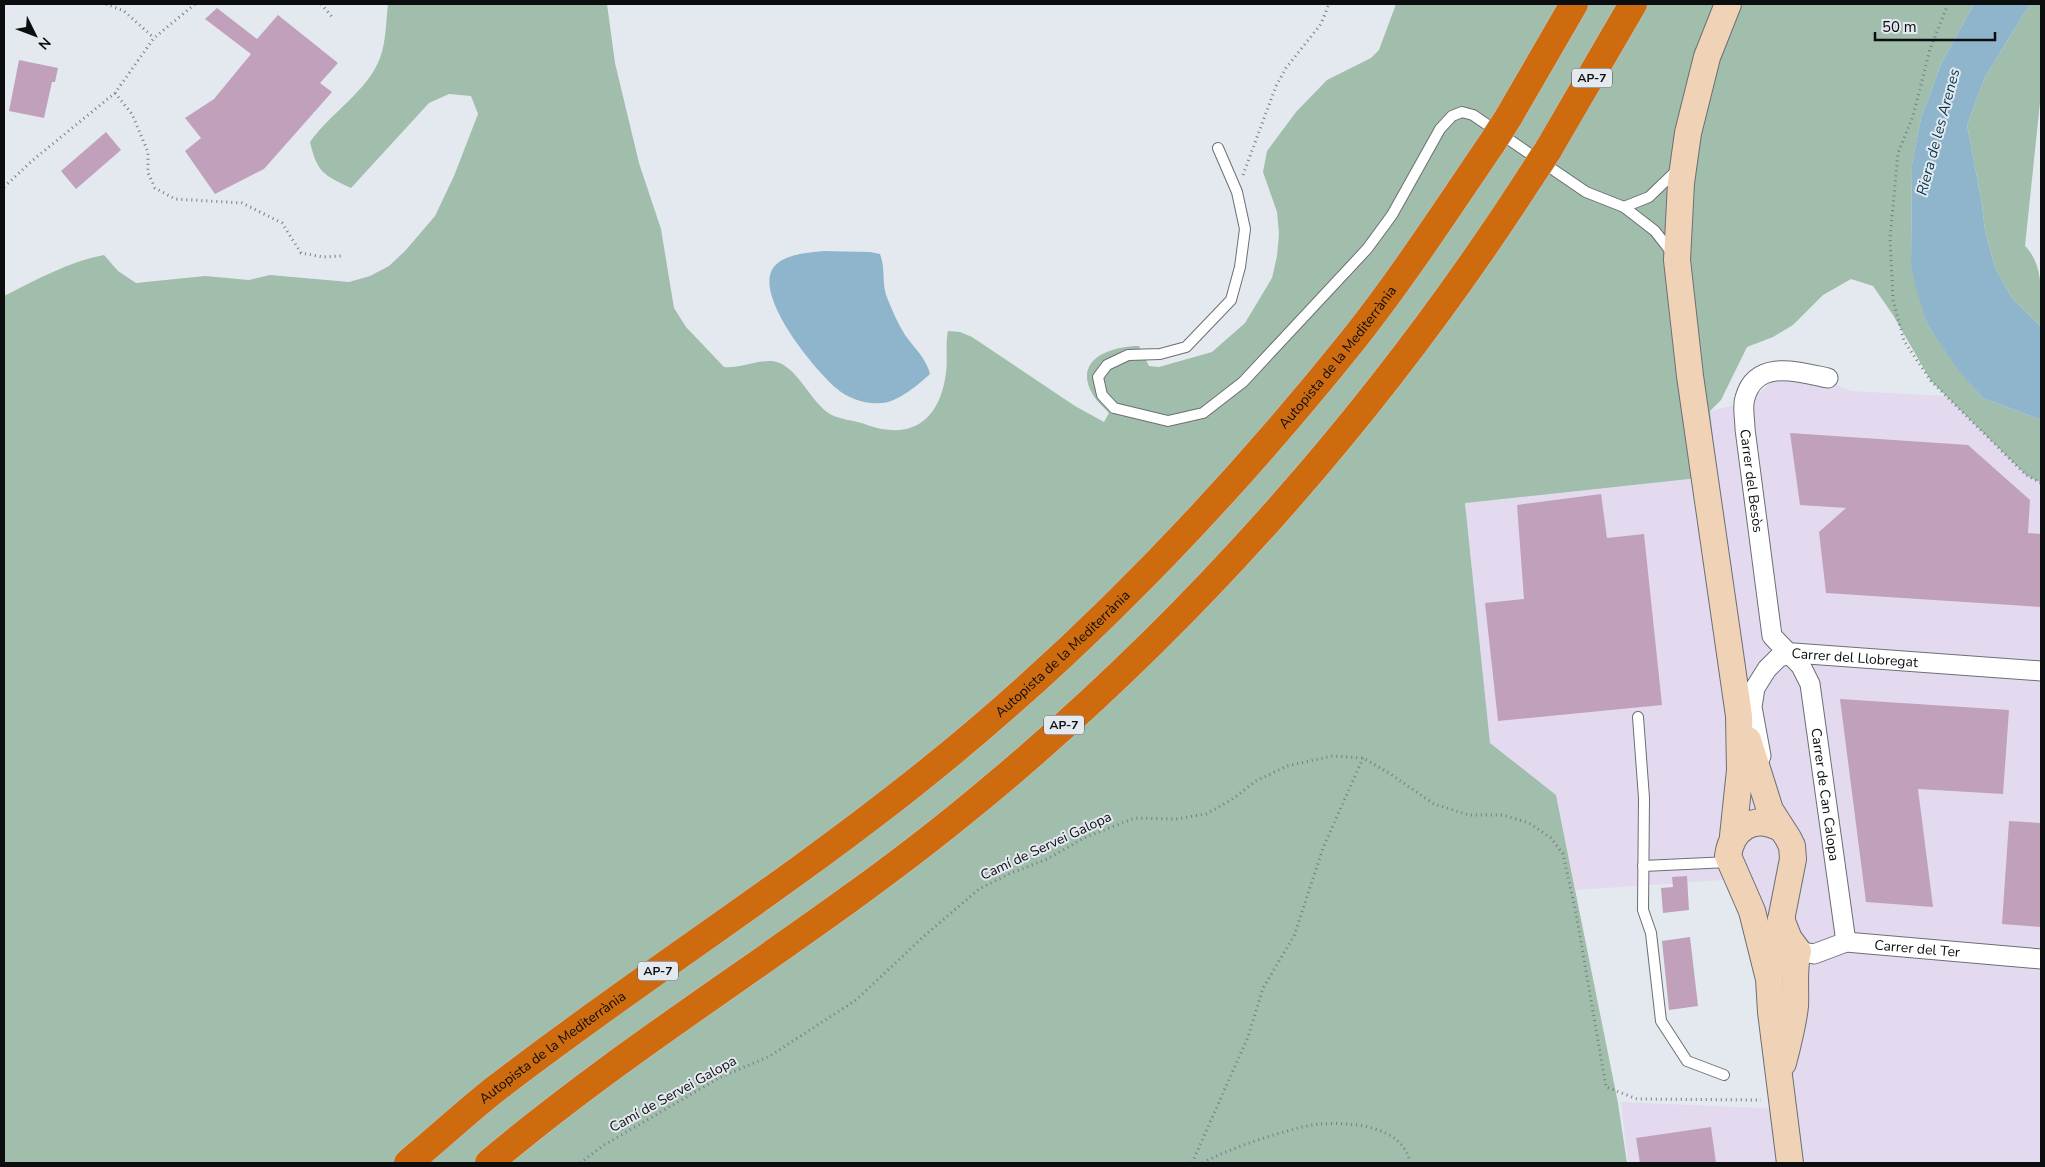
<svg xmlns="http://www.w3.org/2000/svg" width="2045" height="1167" viewBox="0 0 2045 1167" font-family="'Nunito Sans',sans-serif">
  <rect width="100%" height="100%" fill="#e4e9ef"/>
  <!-- industrial -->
  <polygon fill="#e3daef" points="1795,373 1834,384 1851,391 1946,396 2026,475 2041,483 2041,1163 1628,1163 1621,1102 1783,1109 1738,879 1576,890 1556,795 1490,743 1465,502 1717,476 1710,411 1749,402 1775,379"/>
  <!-- green -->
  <g fill="#a1bdac">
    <path d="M388 4H607L615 63 639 163 661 229 674 308 686 327 724 367C741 369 764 356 780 363 800 373 810 399 827 412 837 420 856 420 867 425 913 441 940 419 946 373 948 359 945 345 948 331L960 332 972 337 1075 406 1104 422 1109 413C1104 407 1097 402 1093 395 1072 360 1110 346 1139 346L1149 366 1159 367 1212 352 1245 323 1272 278 1277 256 1279 234 1277 212 1263 172 1267 151 1296 112 1327 80 1371 58 1379 50 1396 4H1974L1942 62 1921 118 1912 164 1911 263 1928 326 1960 371 1983 398 2041 420V483L2026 475 1931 381 1893 315 1873 286 1851 279 1823 295 1793 325 1773 337 1747 347 1721 400 1710 411 1717 476 1465 503 1490 743 1556 795 1618 1103 1627 1163H4V296C36 280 68 262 104 255L118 271 136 283 205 276 249 280 270 275 349 282 370 276 389 266 405 251 435 216 454 176 478 114 471 96 449 94 429 103 351 188C323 175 317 172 310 142 330 113 367 92 380 58 386 42 386 21 388 4Z"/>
    <path d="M2030 4H2041V93L2025 246C2045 266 2041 300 2041 327L2012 298 1995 268 1985 231 1982 204 1967 125 1985 77Z"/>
  </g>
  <!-- water -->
  <g fill="#8fb5cd">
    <polygon points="1974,4 2030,4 1985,77 1967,125 1982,204 1985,231 1995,268 2012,298 2041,327 2041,420 1983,398 1959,371 1928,326 1915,285 1911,263 1912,164 1921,118 1942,62"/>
    <path d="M823 251 870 252 880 254C886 269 881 285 888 300 893 312 898 324 905 335 915 349 926 358 930 374 918 385 898 402 882 403 866 405 847 398 836 388 815 370 754 297 773 268 783 254 807 253 823 251Z"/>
  </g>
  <!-- building -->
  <g fill="#c1a0bc">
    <polygon points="217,8 257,39 278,15 338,63 320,83 332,92 264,169 215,194 185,151 201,138 185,118 214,99 251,54 205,19"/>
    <polygon points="19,60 58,68 55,82 52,82 44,118 9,111"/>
    <polygon points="106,132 121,150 76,189 61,171"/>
    <polygon points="1790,433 1968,445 2030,500 2028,533 2041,534 2041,607 1826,593 1819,532 1846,508 1800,505"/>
    <polygon points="1601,494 1607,538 1644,534 1662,705 1498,721 1485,603 1524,599 1517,505"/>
    <polygon points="1840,699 2009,710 2003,794 1918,789 1933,907 1866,902"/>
    <polygon points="2009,821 2041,823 2041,927 2002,924"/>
    <polygon points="1687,876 1689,910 1663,913 1661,888 1673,887 1672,877"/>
    <polygon points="1690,937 1698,1006 1669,1010 1662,941"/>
    <polygon points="1711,1127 1716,1163 1640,1163 1636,1138"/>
  </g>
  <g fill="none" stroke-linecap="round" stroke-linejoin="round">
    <!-- lane casing -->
    <g stroke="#6b6f74" stroke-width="12">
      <g id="lane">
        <polyline points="1218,148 1237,192 1245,229 1240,267 1231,300 1186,347 1160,354 1128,355 1107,365 1098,377 1102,395 1114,408 1168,421 1203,413 1243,382 1367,249 1392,215 1440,129 1452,116 1462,112 1473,115 1586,192 1624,207 1655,231 1672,253"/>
        <polyline points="1624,207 1649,197 1677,170"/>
        <polyline points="1638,717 1644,798 1643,910 1651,933 1661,1021 1687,1061 1724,1075"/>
        <polyline points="1643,866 1729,862"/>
      </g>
    </g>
    <!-- street casing -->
    <g stroke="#6b6f74" stroke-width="21">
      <g id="street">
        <path id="s1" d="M1828 378C1799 372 1756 358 1745 398 1742 407 1745 419 1745 429L1772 636 1801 666 1810 684 1846 942"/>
        <path id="s2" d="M1761 756 1752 707 1755 688 1767 669 1779 657 1794 653 2041 671"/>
        <path id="s3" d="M1798 951 1814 954 1846 942 2041 959"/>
      </g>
    </g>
    <!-- secondary casing -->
    <g stroke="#6b6f74" stroke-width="28">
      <g id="secondary">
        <polyline points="1728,4 1707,57 1688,133 1681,183 1677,260 1690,376 1739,716 1740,770 1733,836"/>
        <polyline points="1748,740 1770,810 1788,838 1792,846 1793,859 1771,971"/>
        <path d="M1780 828C1754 814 1732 828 1728 856L1752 911 1769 979 1771 1012 1790 1163"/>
        <path d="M1781 919 1789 939 1798 951C1793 969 1796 987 1795 1006 1793 1025 1788 1044 1783 1063"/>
      </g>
    </g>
    <!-- highway casing -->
    <g stroke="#c5c5c5" stroke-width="29">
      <g id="highway">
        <polyline points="1508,118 1574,4"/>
        <polyline points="1548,150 1633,4"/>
        <path id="s4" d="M408 1163C437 1139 465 1113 494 1090 631 984 778 891 914 783 1077 654 1223 502 1353 340 1403 277 1447 209 1492 143"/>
        <path d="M489 1163C639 1036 810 937 962 813 1184 633 1377 415 1531 176"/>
      </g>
    </g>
    <!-- path -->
    <g stroke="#797c80" stroke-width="3" stroke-dasharray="1 4" stroke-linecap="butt">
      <polyline points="106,4 124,11 154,38"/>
      <polyline points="321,4 333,18"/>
      <polyline points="1948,4 1930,49 1913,116 1898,153 1890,238 1893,300 1904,341 1931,381 2026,475 2041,483"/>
      <polyline points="115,93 132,114 148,152 148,173 155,188 175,199 242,203 282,223 301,253 323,257 341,256"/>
      <polyline points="1243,175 1276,86 1286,68 1321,24 1329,4"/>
      <polyline points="4,187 33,160 115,93 154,38 195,4"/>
      <polyline points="580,1163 604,1145 719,1078 770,1056 856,1000 923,937 979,889 1009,874 1047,859 1086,837 1135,818 1176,819 1206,814 1231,800 1256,781 1287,766 1332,756 1363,758 1389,773 1434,804 1469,815 1503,815 1529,823 1551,838 1563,854 1576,913 1606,1087 1637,1099 1761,1100"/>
      <polyline points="1192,1163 1248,1037 1263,988 1294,936 1323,848 1363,758"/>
      <path d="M1203 1163C1221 1151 1298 1125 1320 1124 1351 1122 1403 1125 1410 1163"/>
    </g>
    <!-- lane -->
    <use href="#lane" stroke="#fff" stroke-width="10"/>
    <!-- street -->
    <use href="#street" stroke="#fff" stroke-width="19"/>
    <!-- secondary -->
    <use href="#secondary" stroke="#f0d3b7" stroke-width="26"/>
    <!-- highway -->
    <use href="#highway" stroke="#ce6b0e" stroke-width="28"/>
    <!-- highway-bridge casing -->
    <g stroke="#c5c5c5" stroke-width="29" stroke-linecap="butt">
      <g id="highway-bridge">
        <polyline points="1492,143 1508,118"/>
        <polyline points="1531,176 1548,150"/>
      </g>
    </g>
    <!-- highway-bridge -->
    <use href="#highway-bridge" stroke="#ce6b0e" stroke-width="28"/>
  </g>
  <g text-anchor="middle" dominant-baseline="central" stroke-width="4" stroke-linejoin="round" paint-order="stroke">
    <!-- shield labels -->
    <g fill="#e4e9ef" stroke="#4d4f52" stroke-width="1">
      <rect x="1572" y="68.5" width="40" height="19" rx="4"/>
      <rect x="1044" y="715.5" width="40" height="19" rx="4"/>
      <rect x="638" y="961.5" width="40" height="19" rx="4"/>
    </g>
    <g font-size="12" font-weight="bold" fill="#0c0d0f">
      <text x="1592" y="78">AP-7</text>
      <text x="1064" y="725">AP-7</text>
      <text x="658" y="971">AP-7</text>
    </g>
    <!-- street labels -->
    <g font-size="14" fill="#0c0d0f" stroke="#e4e9ef">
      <text stroke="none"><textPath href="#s4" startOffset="1235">Autopista de la Mediterrània</textPath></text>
      <text stroke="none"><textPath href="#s1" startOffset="180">Carrer del Besòs</textPath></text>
      <text stroke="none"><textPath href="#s4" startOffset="830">Autopista de la Mediterrània</textPath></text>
      <text stroke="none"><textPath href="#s2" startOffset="185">Carrer del Llobregat</textPath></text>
      <text stroke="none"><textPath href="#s1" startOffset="510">Carrer de Can Calopa</textPath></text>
      <text transform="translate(1046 846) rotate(-25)">Camí de Servei Galopa</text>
      <text stroke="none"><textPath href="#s3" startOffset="122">Carrer del Ter</textPath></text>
      <text stroke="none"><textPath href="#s4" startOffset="185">Autopista de la Mediterrània</textPath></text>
      <text transform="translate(673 1094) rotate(-29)">Camí de Servei Galopa</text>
    </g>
    <!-- water labels -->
    <g font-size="15" font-style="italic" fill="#033650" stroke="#e4e9ef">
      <text transform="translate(1938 132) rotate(-75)">Riera de les Arenes</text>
    </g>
  </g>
  <!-- border -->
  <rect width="2045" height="1167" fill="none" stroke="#0c0d0f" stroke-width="10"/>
  <!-- north arrow -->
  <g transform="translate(35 35) rotate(132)" stroke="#e4e9ef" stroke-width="4" paint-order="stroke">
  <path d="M0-4L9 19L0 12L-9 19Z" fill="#0c0d0f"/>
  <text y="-8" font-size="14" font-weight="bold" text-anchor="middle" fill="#0c0d0f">N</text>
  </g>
  <!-- scale -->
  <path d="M1875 32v8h120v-8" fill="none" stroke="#0c0d0f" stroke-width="2.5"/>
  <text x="1882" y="32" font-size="15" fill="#0c0d0f" stroke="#e4e9ef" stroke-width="4" paint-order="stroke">50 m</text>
</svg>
